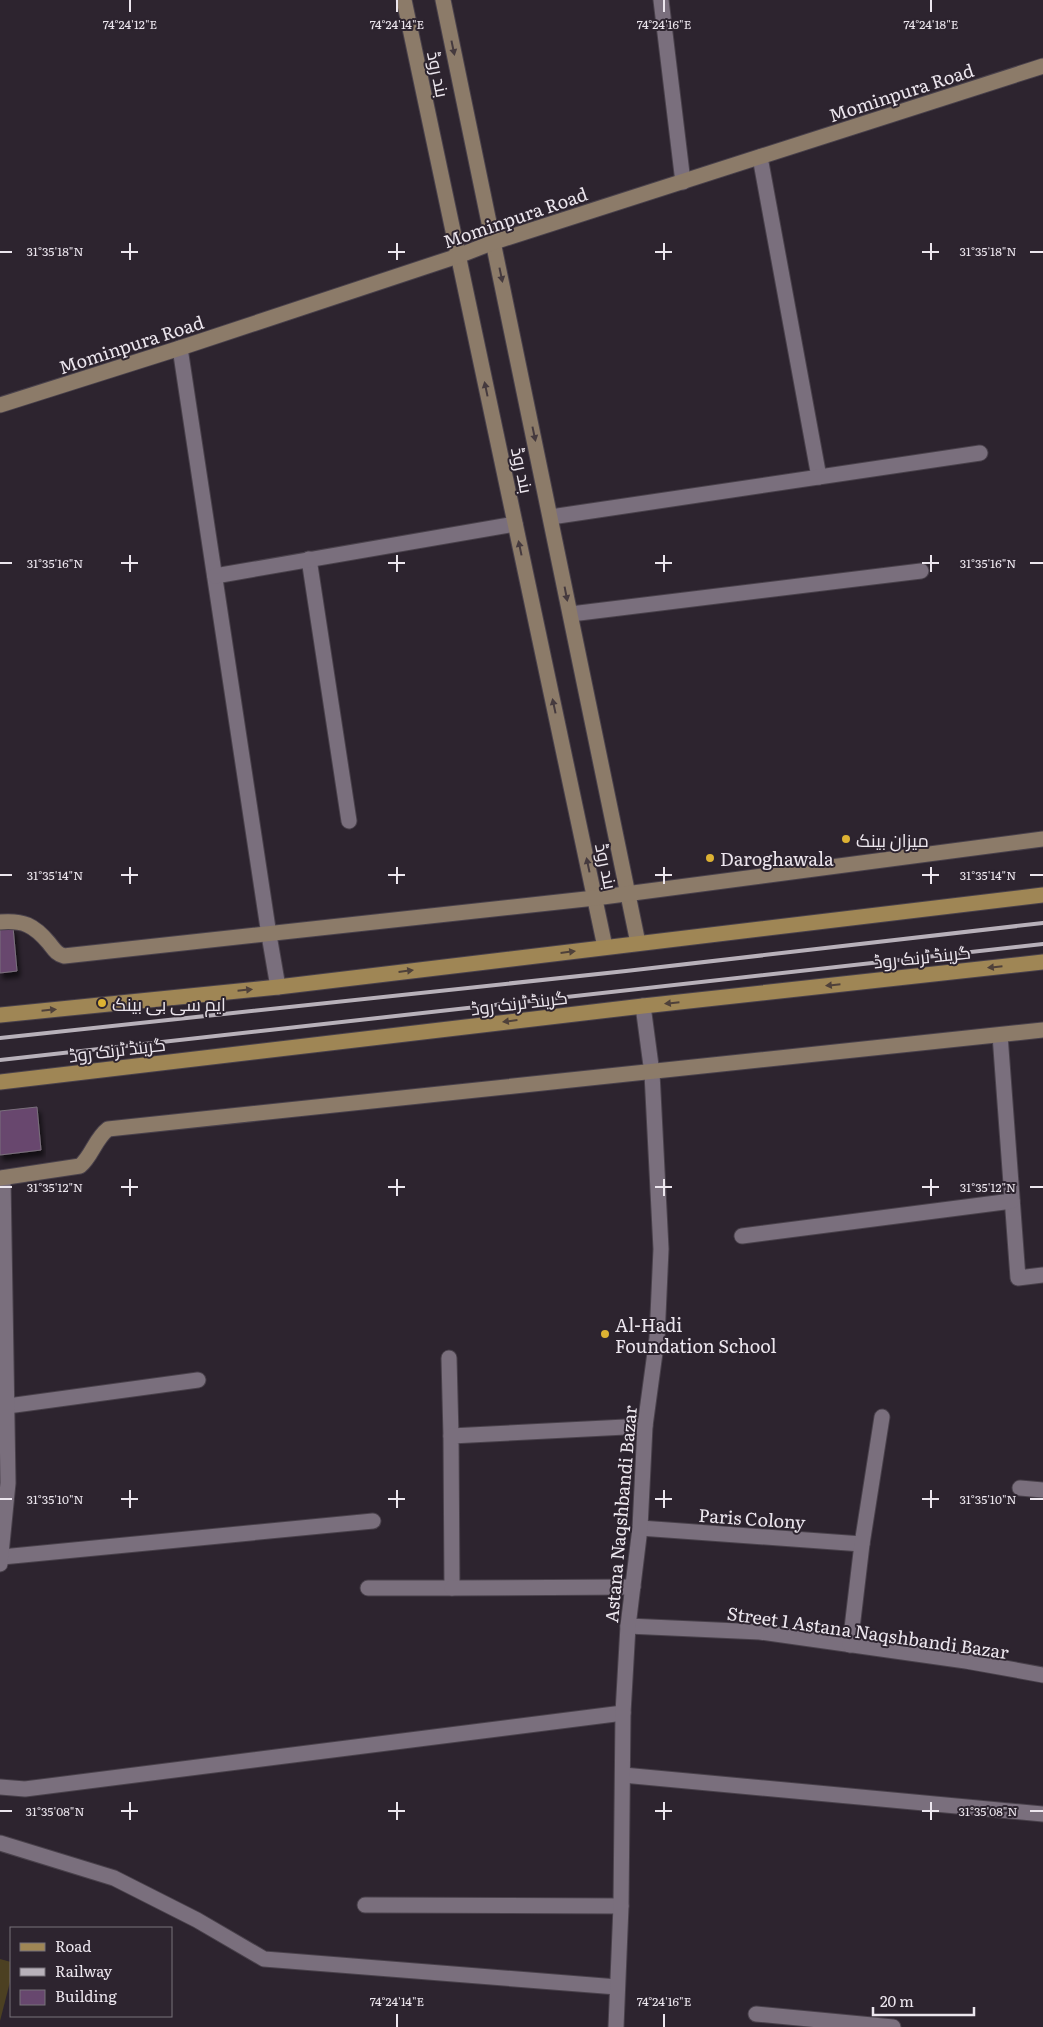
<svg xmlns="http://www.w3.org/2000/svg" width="1043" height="2027" viewBox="0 0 1043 2027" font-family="Literata,Cairo,serif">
  <defs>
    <filter id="shadow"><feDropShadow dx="3" dy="5.5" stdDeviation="2.5" flood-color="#0009"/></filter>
  </defs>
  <rect width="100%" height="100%" fill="#2d242f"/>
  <!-- green -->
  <polygon fill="#4c4022" points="0,1959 11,1962 11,1978 0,2021"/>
  <!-- building -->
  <g fill="#67476e" stroke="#7a6f7c" filter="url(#shadow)">
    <polygon points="13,927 17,971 0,973 0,928"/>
    <polygon points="37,1107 41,1150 0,1155 0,1111"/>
  </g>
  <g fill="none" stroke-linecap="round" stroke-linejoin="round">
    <!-- lane casing -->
    <g stroke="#49414b" stroke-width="17">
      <polyline id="lane" points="1020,1488 1043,1490"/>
    </g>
    <!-- street casing -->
    <g stroke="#49414b" stroke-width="17">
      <g id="street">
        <polyline points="661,0 683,182"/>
        <polyline points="760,157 819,477"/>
        <polyline points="180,348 269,935 278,987"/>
        <polyline points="551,517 980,453"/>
        <polyline points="309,559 349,821"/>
        <polyline points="215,576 515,524"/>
        <polyline points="571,614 921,571"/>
        <polyline points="1000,1035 1018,1278 1043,1275"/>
        <polyline points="742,1236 1012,1201"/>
        <polyline points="449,1358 451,1436"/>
        <polyline points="0,1407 198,1380"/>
        <polyline points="640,1528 862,1544"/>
        <polyline points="2,1557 373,1521"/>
        <polyline points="0,1564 8,1483 3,1178"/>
        <polyline points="368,1588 452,1588 451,1436 645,1426"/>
        <polyline points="452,1588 633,1587"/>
        <polyline points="628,1626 760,1632 966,1661 1043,1675"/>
        <polyline points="850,1645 862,1544 882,1417"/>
        <polyline points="623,1775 1043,1814"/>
        <polyline points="0,1787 25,1789 623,1713"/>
        <polyline points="0,1843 114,1878 197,1920 264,1959 617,1987"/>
        <polyline points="365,1905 621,1906"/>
        <polyline points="756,2014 893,2027"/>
        <polyline points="616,2027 621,1906 623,1713 628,1626 640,1528 645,1426 657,1338 661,1249 652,1073 643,1006"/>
      </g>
    </g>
    <!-- secondary casing -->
    <g stroke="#49414b" stroke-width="17">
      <g id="secondary">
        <polyline points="404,0 605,947"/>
        <polyline points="443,0 638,943"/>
        <polyline points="0,405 180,348 458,256 494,242 1043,66"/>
        <path d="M0 922C23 920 34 925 49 943 54 949 56 954 64 956L595 898 1043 839"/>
        <path d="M0 1178 80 1166C92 1156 95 1139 108 1129L1043 1030"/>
      </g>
    </g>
    <!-- primary casing -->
    <g stroke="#49414b" stroke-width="17">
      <g id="primary">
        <polyline points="0,1015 278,987 1043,895"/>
        <polyline points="0,1082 643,1006 1043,962"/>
      </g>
    </g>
    <!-- lane -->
    <use href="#lane" stroke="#7a6f7d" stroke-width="15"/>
    <!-- street -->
    <use href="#street" stroke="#7a6f7d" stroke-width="15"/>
    <!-- secondary -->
    <use href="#secondary" stroke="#8c7b69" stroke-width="15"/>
    <!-- primary -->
    <use href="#primary" stroke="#9f8655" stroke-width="15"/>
    <!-- rail -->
    <g stroke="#b8b1ba" stroke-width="4">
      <polyline points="0,1038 626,971 1043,923"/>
      <polyline points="0,1060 1043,944"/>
    </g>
  </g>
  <!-- one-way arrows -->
  <defs><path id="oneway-solid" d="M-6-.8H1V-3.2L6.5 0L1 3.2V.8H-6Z" transform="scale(1.25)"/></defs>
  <g fill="#453a3e">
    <use href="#oneway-solid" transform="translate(453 48) rotate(78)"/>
    <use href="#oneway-solid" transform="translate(501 275) rotate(78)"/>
    <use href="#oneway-solid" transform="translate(486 389) rotate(-102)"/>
    <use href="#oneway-solid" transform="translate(534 434) rotate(78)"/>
    <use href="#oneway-solid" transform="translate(520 548) rotate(-102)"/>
    <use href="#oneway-solid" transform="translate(566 594) rotate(79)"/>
    <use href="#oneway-solid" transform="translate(554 706) rotate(-102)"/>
    <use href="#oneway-solid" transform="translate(588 865) rotate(-102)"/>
  </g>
  <g fill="#4f413a">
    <use href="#oneway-solid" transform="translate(568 952) rotate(-7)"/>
    <use href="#oneway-solid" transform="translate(995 967) rotate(174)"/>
    <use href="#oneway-solid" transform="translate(406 971) rotate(-7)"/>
    <use href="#oneway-solid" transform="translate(833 985) rotate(174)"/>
    <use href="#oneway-solid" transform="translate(245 990) rotate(-6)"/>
    <use href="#oneway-solid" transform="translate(672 1003) rotate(174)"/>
    <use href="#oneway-solid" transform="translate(49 1010) rotate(-6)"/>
    <use href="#oneway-solid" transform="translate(510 1021) rotate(173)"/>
  </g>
  <!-- ticks -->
  <path fill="none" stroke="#ece6ee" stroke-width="2" d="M130 0V12M397 0V12M664 0V12M931 0V12M130 243V260M397 243V260M664 243V260M931 243V260M0 252H12M121 252H138M388 252H405M655 252H672M922 252H939M1030 252H1043M130 555V572M397 555V572M664 555V572M931 555V572M0 563H12M121 563H138M388 563H405M655 563H672M922 563H939M1030 563H1043M130 867V884M397 867V884M664 867V884M931 867V884M0 875H12M121 875H138M388 875H405M655 875H672M922 875H939M1030 875H1043M130 1179V1196M397 1179V1196M664 1179V1196M931 1179V1196M0 1187H12M121 1187H138M388 1187H405M655 1187H672M922 1187H939M1030 1187H1043M130 1490V1508M397 1490V1508M664 1490V1508M931 1490V1508M0 1499H12M121 1499H138M388 1499H405M655 1499H672M922 1499H939M1030 1499H1043M130 1802V1820M397 1802V1820M664 1802V1820M931 1802V1820M0 1811H12M121 1811H138M388 1811H405M655 1811H672M922 1811H939M1030 1811H1043M397 2014V2027M664 2014V2027"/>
  <!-- markers -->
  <g fill="#ddb233" stroke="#2d242f" stroke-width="2">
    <circle cx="846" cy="839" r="5"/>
    <circle cx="710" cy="858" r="5"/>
    <circle cx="102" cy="1003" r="5"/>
    <circle cx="605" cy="1334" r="5"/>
  </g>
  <g text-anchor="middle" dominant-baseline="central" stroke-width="4" stroke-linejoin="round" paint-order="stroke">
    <!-- street labels -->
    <g font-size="18" fill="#ece6ee" stroke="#2d242f">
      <text transform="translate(439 74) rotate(78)">بند روڈ</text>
      <text transform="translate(901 92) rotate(-18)">Mominpura Road</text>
      <text transform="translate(515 217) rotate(-19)">Mominpura Road</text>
      <text transform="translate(131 344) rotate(-18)">Mominpura Road</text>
      <text transform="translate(523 470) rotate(78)">بند روڈ</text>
      <text transform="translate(607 866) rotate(78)">بند روڈ</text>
      <text transform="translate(922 956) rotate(-6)">گرینڈ ٹرنک روڈ</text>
      <text transform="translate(519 1002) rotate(-7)">گرینڈ ٹرنک روڈ</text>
      <text transform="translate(117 1049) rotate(-7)">گرینڈ ٹرنک روڈ</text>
      <text transform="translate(620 1514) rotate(-85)">Astana Naqshbandi Bazar</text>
      <text transform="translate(752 1518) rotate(4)">Paris Colony</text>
      <text transform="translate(868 1632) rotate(8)">Street 1 Astana Naqshbandi Bazar</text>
    </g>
    <!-- poi labels -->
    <g font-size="18" fill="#ece6ee" stroke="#2d242f" text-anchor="start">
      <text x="856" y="839">میزان بینک</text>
      <text x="720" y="858">Daroghawala</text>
      <text x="112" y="1003">ایم سی بی بینک</text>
      <text x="615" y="1324">Al-Hadi<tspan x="615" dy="21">Foundation School</tspan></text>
    </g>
  </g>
  <g font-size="12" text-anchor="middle" fill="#ece6ee" stroke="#2d242f" stroke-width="4" stroke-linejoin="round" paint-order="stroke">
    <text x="130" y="29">74°24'12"E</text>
    <text x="397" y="29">74°24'14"E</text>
    <text x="664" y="29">74°24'16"E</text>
    <text x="931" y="29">74°24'18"E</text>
    <text x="55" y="256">31°35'18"N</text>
    <text x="988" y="256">31°35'18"N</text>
    <text x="55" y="568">31°35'16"N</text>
    <text x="988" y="568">31°35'16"N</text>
    <text x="55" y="880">31°35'14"N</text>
    <text x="988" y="880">31°35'14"N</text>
    <text x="55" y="1192">31°35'12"N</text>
    <text x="988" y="1192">31°35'12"N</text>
    <text x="55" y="1504">31°35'10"N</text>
    <text x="988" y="1504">31°35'10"N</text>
    <text x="55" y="1816">31°35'08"N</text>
    <text x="988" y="1816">31°35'08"N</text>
    <text x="397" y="2006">74°24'14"E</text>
    <text x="664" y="2006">74°24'16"E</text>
  </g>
  <!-- legend -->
  <rect x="10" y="1927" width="162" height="90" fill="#2d242f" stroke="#79727b"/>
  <rect x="20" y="1943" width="25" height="8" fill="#9f8655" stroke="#79727b"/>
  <text x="55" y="1952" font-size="15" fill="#ece6ee">Road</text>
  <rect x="20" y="1968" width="25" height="8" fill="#b8b1ba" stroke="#79727b"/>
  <text x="55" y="1977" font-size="15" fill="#ece6ee">Railway</text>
  <rect x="20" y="1990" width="25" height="15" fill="#67476e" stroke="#79727b"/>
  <text x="55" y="2002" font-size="15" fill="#ece6ee">Building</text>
  <!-- scale -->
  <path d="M873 2007v8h101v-8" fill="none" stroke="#ece6ee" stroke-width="2.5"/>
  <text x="880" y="2007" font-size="15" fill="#ece6ee" stroke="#2d242f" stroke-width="4" paint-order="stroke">20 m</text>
</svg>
